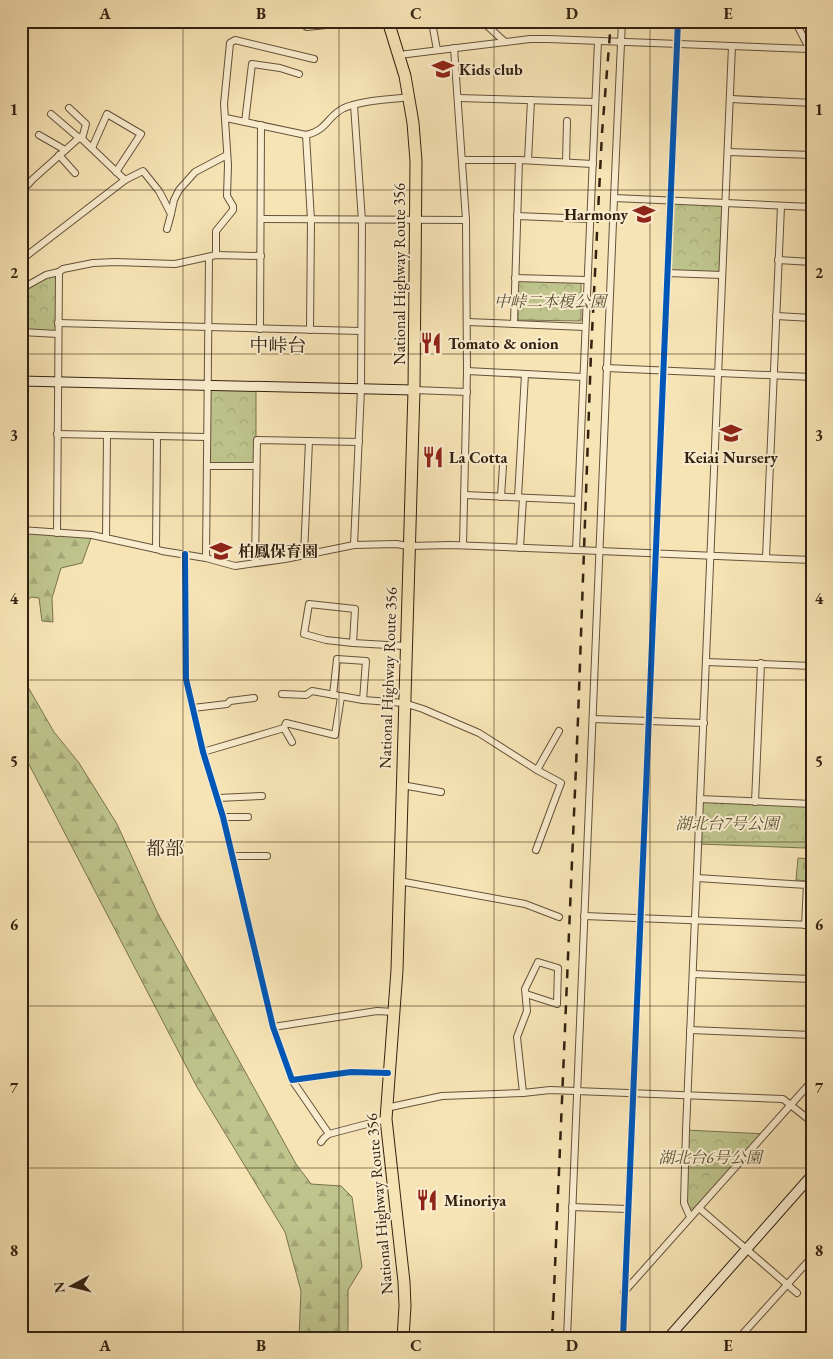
<svg xmlns="http://www.w3.org/2000/svg" width="833" height="1359" viewBox="0 0 833 1359" font-family="'EB Garamond','Noto Serif JP',serif">
  <defs>
    <pattern id="forest-firs" width="22" height="20" patternUnits="userSpaceOnUse" patternTransform="scale(1.25)"><rect width="22" height="20" fill="#bec48c"/><path d="M5 1l3.5 6h-7zM16 11l3.5 6h-7z" fill="#a4a878"/></pattern>
    <pattern id="cemetery-stones" width="16" height="16" patternUnits="userSpaceOnUse" patternTransform="scale(1.25)"><rect width="16" height="16" fill="#bec48c"/><path d="M2 7V4a2 2 0 0 1 4 0v3zM10 15v-3a2 2 0 0 1 4 0v3z" fill="#a4a878"/></pattern>
    <pattern id="park-crowns" width="20" height="18" patternUnits="userSpaceOnUse" patternTransform="scale(1.25)"><rect width="20" height="18" fill="#bec48c"/><path d="M2 6a3 3 0 1 1 6 0M12 15a3 3 0 1 1 6 0" fill="none" stroke="#a4a878"/></pattern>
  </defs>
  <rect width="100%" height="100%" fill="#f7e4b5"/>
  <filter id="stains"><feTurbulence type="fractalNoise" baseFrequency=".004" numOctaves="4"/><feColorMatrix values="0 0 0 0 .2 0 0 0 0 .09 0 0 0 0 .02 0 0 0 .5 -.17"/></filter>
  <radialGradient id="worn" r=".72"><stop offset=".6" stop-color="#630" stop-opacity="0"/><stop offset="1" stop-color="#630" stop-opacity=".3"/></radialGradient>
  <!-- forest -->
  <g fill="url(#forest-firs)" stroke="#79724e">
    <polygon points="33,533 91,538 82,563 61,568 52,598 53,622 42,621 39,598 31,597 21,608 21,535"/>
    <polygon points="21,675 54,732 79,763 117,824 157,912 296,1164 311,1184 341,1186 352,1197 362,1267 348,1290 348,1338 299,1338 301,1291 285,1232 197,1087 21,749"/>
  </g>
  <!-- cemetery -->
  <polygon fill="url(#cemetery-stones)" stroke="#79724e" points="798,858 812,859 812,919 809,919 810,881 796,880"/>
  <!-- park -->
  <g fill="url(#park-crowns)" stroke="#79724e">
    <polygon points="670,201 726,204 722,275 667,273"/>
    <polygon points="59,272 58,334 21,332 21,289"/>
    <polygon points="518,281 581,282 581,321 518,320"/>
    <polygon points="207,385 256,387 256,466 208,466"/>
    <polygon points="700,799 810,804 805,848 699,844"/>
    <polygon points="686,1130 766,1134 690,1217 684,1203"/>
  </g>
  <g fill="none" stroke-linecap="round" stroke-linejoin="round">
    <!-- street casing -->
    <g stroke="#65523a" stroke-width="8">
      <g id="street">
        <polyline points="297,21 307,27 326,25 326,21"/>
        <polyline points="482,21 505,42"/>
        <polyline points="622,21 614,198 812,207"/>
        <polyline points="795,21 812,54"/>
        <polyline points="454,48 466,220 467,371 463,545"/>
        <polyline points="437,50 433,28 437,21"/>
        <polyline points="399,55 530,39 548,39 809,49 812,47"/>
        <polyline points="458,98 595,102"/>
        <polyline points="731,99 812,103"/>
        <polyline points="69,108 86,124 82,139"/>
        <polyline points="51,114 79,138"/>
        <path d="M226 118 306 135C328 130 327 116 344 108 363 100 388 100 409 97"/>
        <polyline points="245,122 252,64 280,68 299,74"/>
        <polyline points="39,135 65,150"/>
        <polyline points="306,135 311,220 310,330"/>
        <polyline points="92,148 107,114 141,134 116,172"/>
        <polyline points="728,152 812,155"/>
        <polyline points="59,155 75,173"/>
        <polyline points="463,160 519,160 593,164"/>
        <polyline points="528,160 531,100"/>
        <polyline points="566,162 567,121"/>
        <polyline points="21,192 33,179 80,137 125,180 143,171 159,191 171,214 167,229"/>
        <polyline points="171,214 174,200 179,190 195,172 227,155"/>
        <polyline points="517,216 590,219"/>
        <polyline points="261,219 466,220"/>
        <polyline points="216,255 216,231 233,210 233,206 227,196 228,165 224,104 230,43 235,40 314,59"/>
        <polyline points="21,260 125,180"/>
        <polyline points="778,260 812,262"/>
        <polyline points="667,273 722,275"/>
        <polyline points="515,278 587,280"/>
        <polyline points="21,289 46,275 59,272"/>
        <polyline points="776,316 812,318"/>
        <polyline points="468,322 585,327"/>
        <polyline points="58,323 361,331"/>
        <polyline points="514,323 519,160"/>
        <polyline points="260,329 261,125"/>
        <polyline points="21,332 58,334"/>
        <polyline points="606,368 812,377"/>
        <polyline points="467,371 583,377"/>
        <polyline points="414,390 467,392"/>
        <polyline points="57,434 207,437"/>
        <polyline points="208,466 256,466"/>
        <polyline points="465,495 578,500"/>
        <polyline points="501,497 503,465"/>
        <polyline points="518,497 525,374"/>
        <polyline points="21,530 92,535 156,549 162,551 206,558 235,566 285,559 354,545 396,544 408,546 451,545 576,550 598,41"/>
        <polyline points="57,533 59,272 63,269 93,263 115,262 175,264 216,255 261,256"/>
        <polyline points="106,538 107,435"/>
        <polyline points="354,545 361,389 362,221 354,105"/>
        <polyline points="520,548 523,498"/>
        <polyline points="156,549 157,436"/>
        <polyline points="576,550 812,560"/>
        <polyline points="185,554 186,679 203,752 223,817 273,1027 292,1080 351,1072 388,1073"/>
        <polyline points="304,555 309,441"/>
        <polyline points="206,558 209,257"/>
        <polyline points="766,558 781,206"/>
        <polyline points="255,563 257,440 359,442"/>
        <polyline points="353,643 326,640 304,634 309,604 355,609 353,643 405,646"/>
        <polyline points="706,662 812,666"/>
        <polyline points="282,694 306,695 312,691 363,700 404,703 423,709 479,733 537,770 561,783 536,850"/>
        <polyline points="333,695 337,659 366,661 363,700"/>
        <polyline points="193,708 227,704 230,701 254,698"/>
        <polyline points="593,719 704,723"/>
        <polyline points="284,728 292,742"/>
        <polyline points="203,752 284,728 286,723 335,735 341,697"/>
        <polyline points="537,770 559,731"/>
        <polyline points="402,785 441,792"/>
        <polyline points="218,798 262,796"/>
        <polyline points="700,799 812,804"/>
        <polyline points="755,802 761,663"/>
        <polyline points="810,804 812,763"/>
        <polyline points="223,817 248,817"/>
        <polyline points="232,856 267,856"/>
        <polyline points="697,878 807,885 805,925"/>
        <polyline points="399,881 525,904 559,917"/>
        <polyline points="584,916 812,925"/>
        <polyline points="693,974 812,979"/>
        <polyline points="273,1027 377,1011 394,1012"/>
        <polyline points="690,1030 812,1035"/>
        <polyline points="292,1080 329,1134"/>
        <polyline points="523,1093 517,1037 527,1011 525,989 538,962 558,968 557,1004 526,994"/>
        <polyline points="386,1108 442,1096 523,1093 550,1090 783,1099 812,1122"/>
        <polyline points="321,1142 324,1138 329,1134 386,1119"/>
        <polyline points="572,1207 627,1209"/>
        <polyline points="699,1208 797,1293"/>
        <polyline points="690,1217 684,1203 686,1130 732,46"/>
        <polyline points="624,1292 812,1081"/>
        <polyline points="567,1338 614,198"/>
        <polyline points="623,1338 678,21"/>
        <polyline points="739,1338 812,1257"/>
      </g>
    </g>
    <!-- secondary casing -->
    <g stroke="#342111" stroke-width="11">
      <g id="secondary">
        <polyline points="21,381 414,390"/>
        <polyline points="668,1338 812,1175"/>
      </g>
    </g>
    <!-- highway casing -->
    <g stroke="#342111" stroke-width="13">
      <polyline id="highway" points="388,21 405,76 413,123 416,161 414,390 397,970 386,1119 404,1282 405,1306 403,1338"/>
    </g>
    <!-- street -->
    <use href="#street" stroke="#faedcf" stroke-width="6"/>
    <!-- secondary -->
    <use href="#secondary" stroke="#faedcf" stroke-width="9"/>
    <!-- highway -->
    <use href="#highway" stroke="#f7e4b5" stroke-width="11"/>
    <!-- rail -->
    <polyline stroke="#342111" stroke-width="2.5" stroke-dasharray="9 9" stroke-linecap="butt" points="552,1338 578,719 591,353 602,133 611,21"/>
    <!-- cycleway casing -->
    <g stroke="#faedcf" stroke-width="9">
      <g id="cycleway">
        <polyline points="185,554 186,679 203,752 223,817 273,1027 292,1080 351,1072 388,1073"/>
        <polyline points="623,1338 678,21"/>
      </g>
    </g>
    <!-- cycleway -->
    <use href="#cycleway" stroke="#0057b8" stroke-width="6"/>
  </g>
  <!-- grid -->
  <path fill="none" stroke="#342111" stroke-width="1" stroke-opacity="0.55" d="M183 21V1338M339 21V1338M494 21V1338M650 21V1338M21 190H812M21 354H812M21 516H812M21 680H812M21 842H812M21 1006H812M21 1168H812"/>
  <!-- icons -->
  <defs>
    <g id="school-bare" transform="scale(1.725)"><path d="M0-5L7-2L0 1L-7-2ZM-4 1L0 2.5L4 1V4Q0 6-4 4Z" fill="#8f2418" stroke="#faedcf" stroke-width="2.5" paint-order="stroke"/></g>
    <g id="restaurant-bare" transform="scale(1.725)"><path d="M-5-6h1v4h1v-4h1v4h1v-4h1v5L-1.5 .5V6h-2V.5L-5-1ZM5-6V6H3V1.5H1.5Q1.5-4 5-6Z" fill="#8f2418" stroke="#faedcf" stroke-width="2.5" paint-order="stroke"/></g>
  </defs>
  <g fill-rule="evenodd">
    <use href="#school-bare" x="443" y="69"/>
    <use href="#school-bare" x="644" y="214"/>
    <use href="#restaurant-bare" x="431" y="343"/>
    <use href="#school-bare" x="731" y="433"/>
    <use href="#restaurant-bare" x="433" y="457"/>
    <use href="#school-bare" x="221" y="551"/>
    <use href="#restaurant-bare" x="427" y="1200"/>
  </g>
  <g text-anchor="middle" dominant-baseline="central" stroke-width="4" stroke-linejoin="round" paint-order="stroke">
    <!-- poi labels -->
    <g font-size="16" font-weight="bold" fill="#342111" stroke="#faedcf" text-anchor="start">
      <text x="459" y="69">Kids club</text>
      <text x="628" y="214" text-anchor="end">Harmony</text>
      <text x="448" y="343">Tomato &amp; onion</text>
      <text x="449" y="457">La Cotta</text>
      <text x="731" y="457" text-anchor="middle">Keiai Nursery</text>
      <text x="238" y="551">柏鳳保育園</text>
      <text x="444" y="1200">Minoriya</text>
    </g>
    <!-- street labels -->
    <g font-size="16" fill="#342111" stroke="#faedcf">
      <text transform="translate(399 274) rotate(-90)">National Highway Route 356</text>
      <text transform="translate(388 678) rotate(-88)">National Highway Route 356</text>
      <text transform="translate(379 1204) rotate(-95)">National Highway Route 356</text>
    </g>
    <!-- park labels -->
    <g font-size="16" font-style="italic" fill="#5d5236" stroke="#faedcf">
      <text x="550" y="301">中峠二本榎公園</text>
      <text x="727" y="823">湖北台7号公園</text>
      <text x="710" y="1157">湖北台6号公園</text>
    </g>
    <!-- quarter labels -->
    <g font-size="19" fill="#342111" stroke="#faedcf">
      <text x="278" y="345">中峠台</text>
      <text x="165" y="848">都部</text>
    </g>
  </g>
  <!-- margin -->
  <rect width="833" height="1359" fill="none" stroke="#f7e4b5" stroke-width="55"/>
  <!-- north arrow -->
  <g transform="translate(72 1286) rotate(263)" stroke="#faedcf" stroke-width="4" paint-order="stroke">
  <path d="M0-4L9 19L0 12L-9 19Z" fill="#342111"/>
  <text y="-8" font-size="14" font-weight="bold" text-anchor="middle" fill="#342111">N</text>
  </g>
  <rect x="28" y="28" width="778" height="1304" fill="none" stroke="#342111" stroke-width="2"/>
  <g font-size="16" text-anchor="middle" font-weight="bold" fill="#342111">
    <text x="105" y="19">A</text>
    <text x="261" y="19">B</text>
    <text x="416" y="19">C</text>
    <text x="572" y="19">D</text>
    <text x="728" y="19">E</text>
    <text x="14" y="115">1</text>
    <text x="819" y="115">1</text>
    <text x="14" y="278">2</text>
    <text x="819" y="278">2</text>
    <text x="14" y="441">3</text>
    <text x="819" y="441">3</text>
    <text x="14" y="604">4</text>
    <text x="819" y="604">4</text>
    <text x="14" y="767">5</text>
    <text x="819" y="767">5</text>
    <text x="14" y="930">6</text>
    <text x="819" y="930">6</text>
    <text x="14" y="1093">7</text>
    <text x="819" y="1093">7</text>
    <text x="14" y="1256">8</text>
    <text x="819" y="1256">8</text>
    <text x="105" y="1351">A</text>
    <text x="261" y="1351">B</text>
    <text x="416" y="1351">C</text>
    <text x="572" y="1351">D</text>
    <text x="728" y="1351">E</text>
  </g>
  <rect width="100%" height="100%" filter="url(#stains)"/>
  <rect width="100%" height="100%" fill="url(#worn)"/>
</svg>
